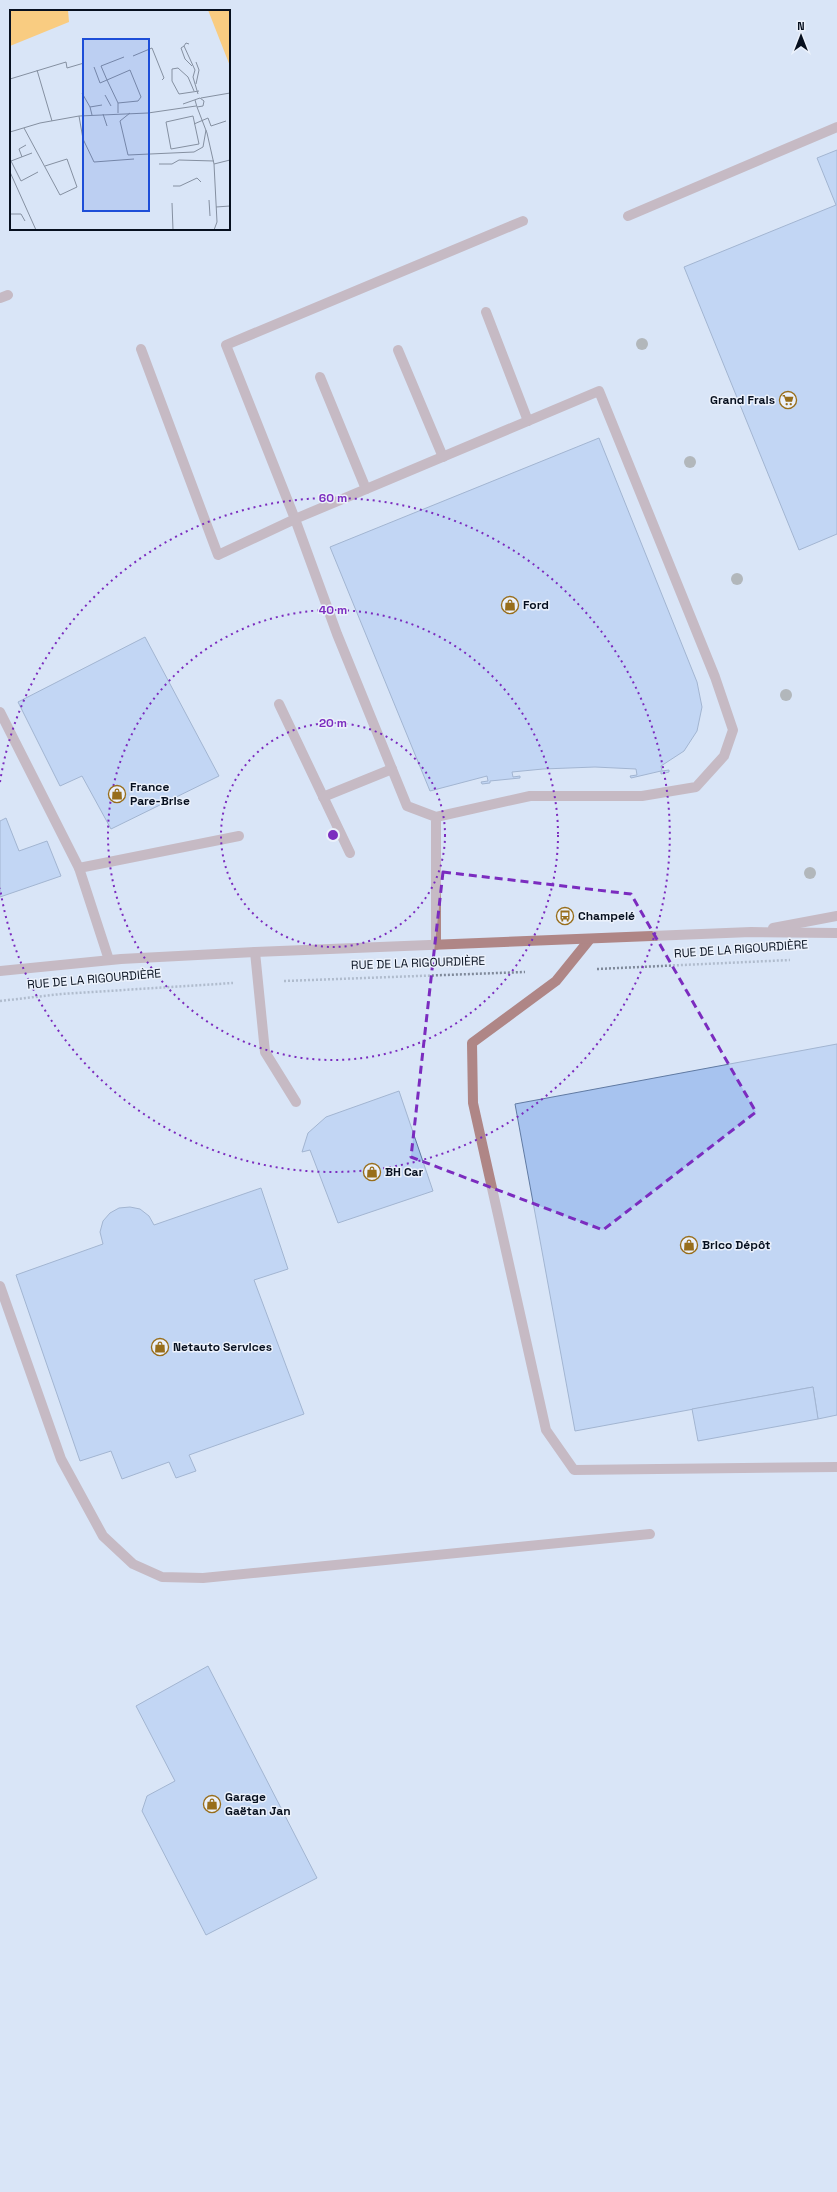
<svg xmlns="http://www.w3.org/2000/svg" width="837" height="2192" viewBox="0 0 837 2192" font-family="'Space Grotesk',sans-serif">
  <rect width="100%" height="100%" fill="#d9e5f7"/>
  <!-- building -->
  <g fill="#a7c3ef" stroke="#607aa2">
    <polygon points="837,150 837,534 799,550 684,267 836,205 817,158"/>
    <polygon points="599,438 697,682 702,707 697,731 684,751 661,766 662,771 669,770 669,772 661,774 661,771 631,778 630,776 637,775 636,769 595,767 543,769 512,772 513,777 520,776 520,778 490,781 490,783 482,784 481,782 488,781 487,776 430,791 330,547"/>
    <polygon points="145,637 219,776 111,829 82,776 60,786 18,702"/>
    <polygon points="6,818 19,851 47,841 61,876 0,897 0,821"/>
    <polygon points="837,1044 837,1415 818,1419 813,1387 575,1431 515,1104"/>
    <polygon points="399,1091 433,1191 338,1223 310,1150 302,1152 308,1133 326,1117"/>
    <polygon points="261,1188 288,1269 254,1280 304,1414 189,1455 196,1471 176,1478 169,1462 122,1479 111,1451 80,1461 16,1275 103,1244 100,1232 103,1221 110,1213 119,1208 130,1207 140,1209 149,1216 154,1225"/>
    <polygon points="813,1387 818,1419 698,1441 692,1409"/>
    <polygon points="208,1666 317,1878 206,1935 142,1811 147,1796 175,1781 136,1706"/>
  </g>
  <g fill="none" stroke-linecap="round" stroke-linejoin="round">
    <!-- path -->
    <g stroke="#7f899a" stroke-width="2.5" stroke-dasharray="2 2" stroke-linecap="butt">
      <polyline points="597,969 790,960"/>
      <polyline points="284,981 525,972"/>
      <polyline points="0,1001 61,994 233,983"/>
    </g>
    <!-- service -->
    <g stroke="#af8686" stroke-width="10">
      <polyline points="628,216 837,127"/>
      <polyline points="486,312 528,421"/>
      <polyline points="141,349 218,555 295,519 226,345 523,221"/>
      <polyline points="398,350 443,457"/>
      <polyline points="320,377 366,489"/>
      <polyline points="279,704 350,853"/>
      <polyline points="0,712 79,868"/>
      <polyline points="323,797 392,769"/>
      <polyline points="436,817 407,806 337,634 295,519 599,391 715,677 733,730 724,756 696,787 642,796 530,796 436,817 436,945"/>
      <polyline points="590,939 556,981 472,1043 473,1103 546,1430 574,1470 837,1467"/>
      <polyline points="255,952 265,1052 296,1102"/>
      <polyline points="109,960 79,868 239,836"/>
      <polyline points="0,1286 61,1459 103,1536 133,1564 162,1577 203,1578 650,1534"/>
    </g>
    <!-- minor -->
    <polyline stroke="#af8686" stroke-width="10" points="0,298 8,295"/>
    <!-- tertiary -->
    <g stroke="#af8686" stroke-width="10">
      <polyline points="773,928 837,916"/>
      <polyline points="0,971 121,959 255,952 751,932 837,933"/>
    </g>
  </g>
  <!-- trees -->
  <g fill="#837e72">
    <circle cx="642" cy="344" r="6"/>
    <circle cx="690" cy="462" r="6"/>
    <circle cx="737" cy="579" r="6"/>
    <circle cx="786" cy="695" r="6"/>
    <circle cx="810" cy="873" r="6"/>
  </g>
  <!-- marked area -->
  <path d="M0 0H837V2192H0ZM443 872 631 894 756 1112 603 1230 411 1157Z" fill="#d9e5f7" fill-opacity=".55" fill-rule="evenodd"/>
  <path fill="none" stroke="#7b2cbf" stroke-width="3" stroke-dasharray="8 5" stroke-linejoin="round" d="M443 872 631 894 756 1112 603 1230 411 1157Z"/>
  <!-- distance rings -->
  <g fill="none" stroke="#7b2cbf" stroke-width="2" stroke-dasharray="2 4">
    <circle cx="333" cy="835" r="112"/>
    <circle cx="333" cy="835" r="225"/>
    <path d="M0 782A337 337 0 1 1 0 888"/>
  </g>
  <!-- icons -->
  <defs>
    <g id="supermarket-ring" transform="scale(0.9)"><circle r="9.5" fill="#ebf1fb" stroke="#986e1b" stroke-width="1.5"/><path d="M-6-5.5h2.5l.6 2H6L4.5 2H-2.5L-4.4-4H-6ZM-1.5 3.2a1.3 1.3 0 1 0 .1 0ZM3 3.2a1.3 1.3 0 1 0 .1 0Z" fill="#986e1b"/></g>
    <g id="shop-ring" transform="scale(0.9)"><circle r="9.5" fill="#ebf1fb" stroke="#986e1b" stroke-width="1.5"/><path d="M-5-2.5h2.3a2.7 3.5 0 0 1 5.4 0H5L5.5 6h-11ZM-1.5-2.5h3a1.5 2.3 0 0 0-3 0Z" fill="#986e1b"/></g>
    <g id="bus-ring" transform="scale(0.9)"><circle r="9.5" fill="#ebf1fb" stroke="#986e1b" stroke-width="1.5"/><path d="M-5-6H5V4H4V6H2V4H-2V6H-4V4H-5ZM-3.5-4V0h7V-4ZM-3.5 1.2v1.5H-2V1.2ZM2 1.2v1.5H3.5V1.2Z" fill="#986e1b"/></g>
  </defs>
  <g fill-rule="evenodd">
    <use href="#supermarket-ring" x="788" y="400"/>
    <use href="#shop-ring" x="510" y="605"/>
    <use href="#shop-ring" x="117" y="794"/>
    <use href="#bus-ring" x="565" y="916"/>
    <use href="#shop-ring" x="372" y="1172"/>
    <use href="#shop-ring" x="689" y="1245"/>
    <use href="#shop-ring" x="160" y="1347"/>
    <use href="#shop-ring" x="212" y="1804"/>
  </g>
  <g text-anchor="middle" dominant-baseline="central" stroke-width="3" stroke-linejoin="round" paint-order="stroke">
    <!-- poi labels -->
    <g font-size="12" font-weight="bold" fill="#07101f" stroke="#ebf1fb" text-anchor="start">
      <text x="775" y="400" text-anchor="end">Grand Frais</text>
      <text x="523" y="605">Ford</text>
      <text x="130" y="787">France<tspan x="130" dy="14">Pare-Brise</tspan></text>
      <text x="578" y="916">Champelé</text>
      <text x="385" y="1172">BH Car</text>
      <text x="702" y="1245">Brico Dépôt</text>
      <text x="173" y="1347">Netauto Services</text>
      <text x="225" y="1797">Garage<tspan x="225" dy="14">Gaëtan Jan</tspan></text>
    </g>
    <!-- street labels -->
    <g font-size="12" fill="#07101f" stroke="#ebf1fb">
      <text transform="translate(741 949) rotate(-4)">RUE DE LA RIGOURDIÈRE</text>
      <text transform="translate(418 963) rotate(-2)">RUE DE LA RIGOURDIÈRE</text>
      <text transform="translate(94 979) rotate(-5)">RUE DE LA RIGOURDIÈRE</text>
    </g>
  </g>
  <!-- overview -->
  <g transform="translate(10 10)">
    <rect width="220" height="220" fill="#d9e5f7"/>
    <path d="M0 0H58L59 12 0 36ZM198 0H220V56Z" fill="#f9cc81"/>
    <path fill="none" stroke="#8590a1" stroke-width="1" d="M179 34 176 33 174 36 185 60 183 67 188 84M174 36 171 38 175 49 182 56M123 46 142 38 154 68 152 70M186 52 189 60 186 74M84 57 90 73 97 70 91 56 114 47M27 60 42 111M0 69 56 52 57 58 74 53M184 81 178 67 168 58 162 59V71L169 84 189 81M72 83 80 97M95 85 101 96M191 88 220 83M108 93 97 70 120 60 131 87 128 91 108 93V103M173 94 190 88 194 91 193 96 187 97 185 90M187 97 197 123 204 154 207 212 204 220M120 103 110 111 118 145 184 142 193 137 196 120M93 104 97 116M82 105 80 97 92 95M69 106 73 129 84 152 124 149M183 106 189 134 161 139 156 112ZM184 114 198 108 201 116 216 111M14 118 50 185 67 177 57 149 35 156M0 122 30 113 69 106 138 103 186 96M12 147 9 139 16 135M0 149 11 171 28 162M1 151 22 143M149 154H162L169 150 204 151M204 154 220 150M0 162 26 220M163 176H170L187 168 191 172M199 190 200 206M162 193 163 220M206 197 220 196M0 204H11L15 211"/>
    <path fill="#1d4ed8" fill-opacity="0.15" stroke="#1d4ed8" stroke-width="2" d="M73 29H139V201H73Z"/>
    <rect width="220" height="220" fill="none" stroke="#07101f" stroke-width="2"/>
  </g>
  <circle cx="333" cy="835" r="6" fill="#7b2cbf" stroke="#ebf1fb" stroke-width="2"/>
  <g font-size="12" text-anchor="middle" font-weight="bold" fill="#7b2cbf" stroke="#ebf1fb" stroke-width="3" stroke-linejoin="round" paint-order="stroke">
    <text x="333" y="502">60 m</text>
    <text x="333" y="614">40 m</text>
    <text x="333" y="727">20 m</text>
  </g>
  <!-- north arrow -->
  <g transform="translate(801 36)" stroke="#ebf1fb" stroke-width="3" paint-order="stroke">
  <path d="M0-3L7 15L0 10L-7 15Z" fill="#07101f"/>
  <text y="-6" font-size="11" font-weight="bold" text-anchor="middle" fill="#07101f">N</text>
  </g>
</svg>
